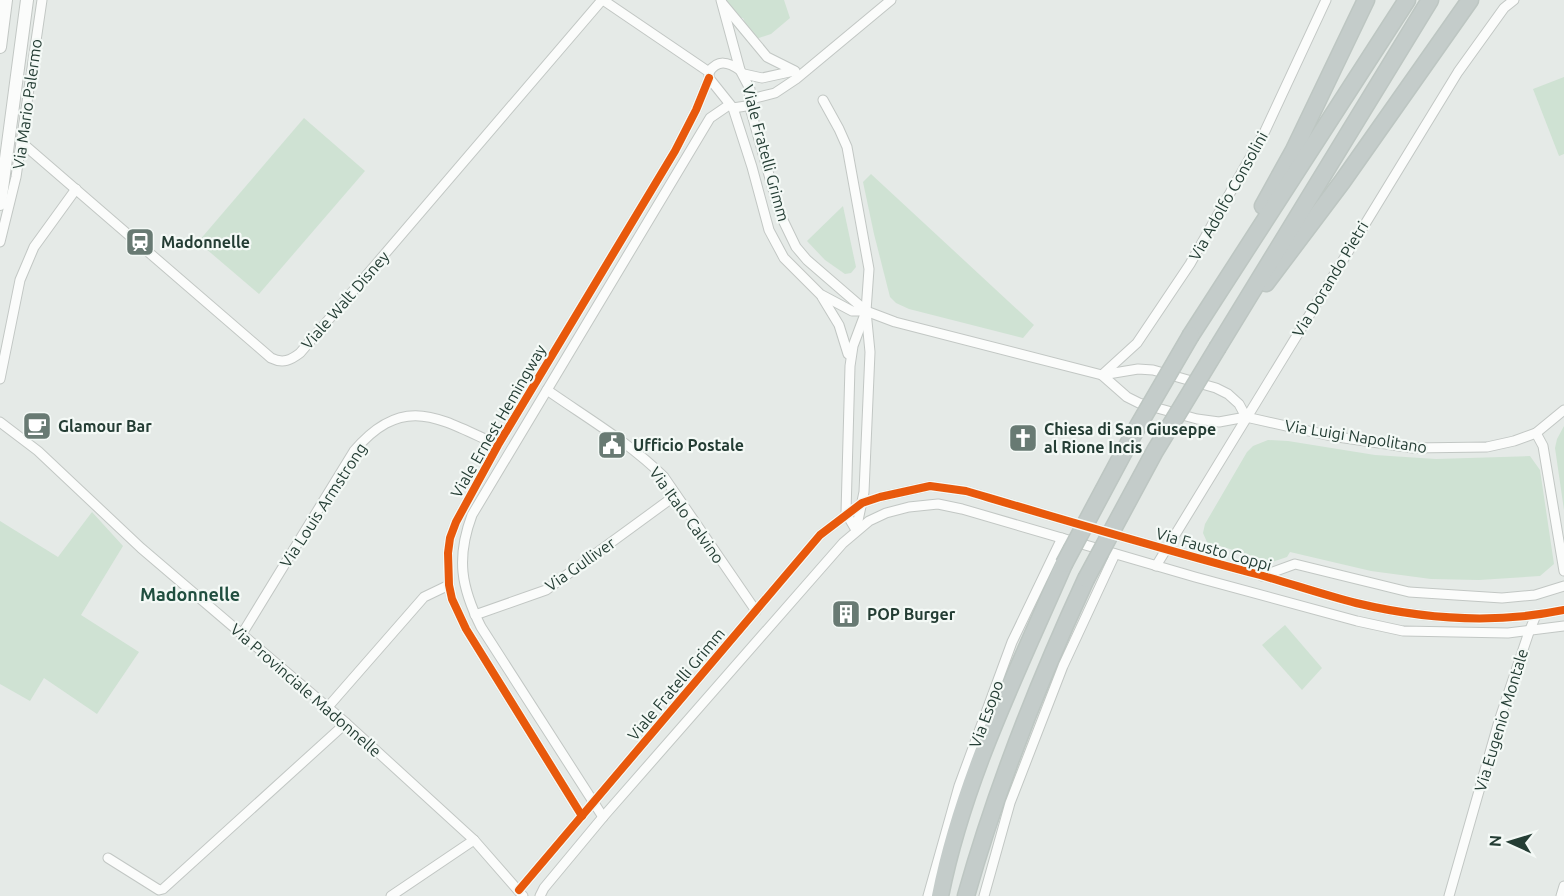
<svg xmlns="http://www.w3.org/2000/svg" width="1564" height="896" viewBox="0 0 1564 896" font-family="Ubuntu,sans-serif">
  <rect width="100%" height="100%" fill="#e5eae7"/>
  <!-- green -->
  <g fill="#cfe2d3">
    <polygon points="726,0 784,0 790,18 771,34 753,40 743,18 730,17"/>
    <polygon points="1564,77 1564,154 1559,156 1533,89"/>
    <polygon points="304,118 365,171 259,294 198,242"/>
    <polygon points="871,174 1034,325 1023,338 909,309 896,303 890,297 874,234 863,182"/>
    <polygon points="843,206 856,267 851,273 845,274 825,260 807,241"/>
    <polygon points="1564,426 1564,510 1555,448 1557,439"/>
    <polygon points="1268,440 1288,441 1375,455 1436,459 1530,456 1540,470 1554,564 1540,576 1479,580 1431,579 1371,571 1290,552 1287,557 1272,562 1207,542 1203,533 1205,524 1247,452 1253,446"/>
    <polygon points="92,512 123,546 81,615 139,652 97,714 44,678 30,701 0,684 0,521 58,557"/>
    <polygon points="1285,625 1322,668 1302,690 1262,645"/>
  </g>
  <g fill="none" stroke-linecap="round" stroke-linejoin="round">
    <!-- minor casing -->
    <g stroke="#c2c7c4" stroke-width="11">
      <g id="minor">
        <polyline points="603,0 709,72"/>
        <polyline points="721,0 740,70 750,89 749,104 780,214 796,247 807,260 866,311 895,322 1102,375 1138,369 1153,370 1216,388 1228,394 1239,404 1246,417"/>
        <polyline points="723,4 767,57 795,71"/>
        <path d="M709 72C718 59 728 62 740 70"/>
        <polyline points="709,73 709,78 733,108 746,106 749,104"/>
        <polyline points="744,74 762,78 794,71"/>
        <polyline points="751,99 775,93 796,79 891,0"/>
        <polyline points="823,100 839,129 847,147 869,269 866,311 870,352 864,492 856,530"/>
        <polyline points="733,108 752,167 769,230 784,258 820,294 852,311 866,311"/>
        <path d="M21 142 271 358C283 364 291 360 300 353L602 0"/>
        <polyline points="0,242 16,177 42,0"/>
        <polyline points="822,297 839,325 848,354"/>
        <polyline points="1103,374 1137,343 1190,264 1265,131 1326,0"/>
        <polyline points="1102,375 1127,397 1139,403 1197,419 1219,422 1246,417 1331,436 1413,448 1487,447 1514,441 1536,433 1564,410"/>
        <polyline points="0,379 20,280 34,247 76,189"/>
        <path d="M547 390C587 418 630 443 664 477L756 611"/>
        <polyline points="0,422 38,451 141,548 346,723 474,840 523,896"/>
        <polyline points="1536,433 1543,446 1564,571"/>
        <polyline points="856,530 846,513 850,366 853,346 865,314"/>
        <polyline points="1156,566 1458,72 1504,8 1514,0"/>
        <polyline points="1262,576 1295,564 1409,592 1502,598 1535,595 1564,586"/>
        <polyline points="475,615 546,590 676,495"/>
        <path d="M242 634 354 451C404 392 440 419 498 445"/>
        <polyline points="327,708 424,597 449,585"/>
        <polyline points="582,816 466,629 452,599 449,585 448,553 450,538 456,522 498,445 675,151 696,110 709,78"/>
        <path d="M603 817 481 627C461 587 456 558 472 515L710 118 729 105"/>
        <polyline points="108,858 159,890 163,889 346,723"/>
        <path d="M519 890 820 535 862 503 880 497 930 486 966 491C1064 520 1161 549 1260 575 1292 584 1324 595 1356 603 1423 619 1496 624 1564 610"/>
        <polyline points="391,896 474,840"/>
        <polyline points="540,896 544,888 603,817 843,543 869,521 886,513 909,507 938,504 962,509 1195,577 1357,621 1403,631 1508,633 1564,626"/>
        <polyline points="928,896 959,786 1012,642 1062,538"/>
        <polyline points="984,896 1010,803 1063,666 1115,554"/>
        <polyline points="1449,896 1499,721 1529,632 1536,615"/>
        <polyline points="1561,896 1564,886"/>
      </g>
    </g>
    <!-- tertiary casing -->
    <g stroke="#c2c7c4" stroke-width="14">
      <g id="tertiary">
        <polyline points="0,47 6,0"/>
        <polyline points="0,204 27,0"/>
      </g>
    </g>
    <!-- trunk casing -->
    <g stroke="#bdc6c2" stroke-width="19">
      <g id="trunk">
        <polyline points="1263,206 1294,150 1366,0"/>
        <polyline points="1266,283 1342,182 1470,0"/>
        <polyline points="1191,335 1407,0"/>
        <polyline points="1218,347 1430,0"/>
        <path d="M940 896C963 780 1017 672 1064 564"/>
        <path d="M966 896C997 786 1038 683 1086 579"/>
      </g>
    </g>
    <!-- minor -->
    <use href="#minor" stroke="#fbfcfb" stroke-width="9"/>
    <!-- tertiary -->
    <use href="#tertiary" stroke="#fbfcfb" stroke-width="12"/>
    <!-- trunk -->
    <use href="#trunk" stroke="#c4ccca" stroke-width="16"/>
    <!-- trunk-bridge casing -->
    <g stroke="#bdc6c2" stroke-width="19" stroke-linecap="butt">
      <g id="trunk-bridge">
        <polyline points="1064,564 1134,433 1191,335"/>
        <polyline points="1086,579 1155,451 1218,347"/>
      </g>
    </g>
    <!-- trunk-bridge -->
    <use href="#trunk-bridge" stroke="#c4ccca" stroke-width="16"/>
    <!-- cycleway casing -->
    <g stroke="#f4f9f6" stroke-width="11">
      <g id="cycleway">
        <polyline points="582,816 466,629 452,599 449,585 448,553 450,538 456,522 498,445 675,151 696,110 709,78"/>
        <path d="M519 890 820 535 862 503 880 497 930 486 966 491C1064 520 1161 549 1260 575 1292 584 1324 595 1356 603 1423 619 1496 624 1564 610"/>
      </g>
    </g>
    <!-- cycleway -->
    <use href="#cycleway" stroke="#e8590c" stroke-width="8"/>
  </g>
  <!-- icons -->
  <defs>
    <g id="station-square" transform="scale(1.5)"><rect x="-9" y="-9" width="18" height="18" rx="4" fill="#687a73" stroke="#f4f9f6"/><path d="M-3-6H3Q5-6 5-4V2Q5 4 3 4L4.5 6H3L1.5 4h-3L-3 6H-4.5L-3 4Q-5 4-5 2V-4Q-5-6-3-6ZM-3.5-4v3h7v-3ZM-3.5 1v1.5H-2V1ZM2 1v1.5H3.5V1Z" fill="#fff"/></g>
    <g id="cafe-square" transform="scale(1.5)"><rect x="-9" y="-9" width="18" height="18" rx="4" fill="#687a73" stroke="#f4f9f6"/><path d="M-5.5-4.5H6V0H3Q3 3.5 0 3.5H-2.5Q-5.5 3.5-5.5 0ZM3-3.2v2h1.7v-2ZM-6 4.5H4V6H-6Z" fill="#fff"/></g>
    <g id="church-square" transform="scale(1.5)"><rect x="-9" y="-9" width="18" height="18" rx="4" fill="#687a73" stroke="#f4f9f6"/><path d="M-1.2-6h2.4v3.5h3.3v2.4h-3.3V6h-2.4V-.1h-3.3v-2.4h3.3Z" fill="#fff"/></g>
    <g id="civic-square" transform="scale(1.5)"><rect x="-9" y="-9" width="18" height="18" rx="4" fill="#687a73" stroke="#f4f9f6"/><path d="M-.6-6.5H3V-4.5H.6V-3L4-1V1h2V6H-6V1h2V-1L-.6-3ZM-1.2 2.5V6h2.4V2.5Z" fill="#fff"/></g>
    <g id="building-square" transform="scale(1.5)"><rect x="-9" y="-9" width="18" height="18" rx="4" fill="#687a73" stroke="#f4f9f6"/><path d="M-4-6H4V6H1V3H-1V6H-4ZM-2.5-4.3h1.7v1.8h-1.7ZM.8-4.3h1.7v1.8H.8ZM-2.5-1h1.7V.8h-1.7ZM.8-1h1.7V.8H.8Z" fill="#fff"/></g>
  </defs>
  <g fill-rule="evenodd">
    <use href="#station-square" x="140" y="242"/>
    <use href="#cafe-square" x="37" y="426"/>
    <use href="#church-square" x="1023" y="438"/>
    <use href="#civic-square" x="612" y="445"/>
    <use href="#building-square" x="846" y="614"/>
  </g>
  <g text-anchor="middle" dominant-baseline="central" stroke-width="4.5" stroke-linejoin="round" paint-order="stroke">
    <!-- street labels -->
    <g font-size="16" fill="#243d34" stroke="#f4f9f6">
      <text transform="translate(27 104) rotate(-82)">Via Mario Palermo</text>
      <text transform="translate(766 153) rotate(75)">Viale Fratelli Grimm</text>
      <text transform="translate(1228 196) rotate(-61)">Via Adolfo Consolini</text>
      <text transform="translate(1330 279) rotate(-59)">Via Dorando Pietri</text>
      <text transform="translate(345 300) rotate(-49)">Viale Walt Disney</text>
      <text transform="translate(498 421) rotate(-60)">Viale Ernest Hemingway</text>
      <text transform="translate(1356 436) rotate(9)">Via Luigi Napolitano</text>
      <text transform="translate(323 505) rotate(-57)">Via Louis Armstrong</text>
      <text transform="translate(687 515) rotate(54)">Via Italo Calvino</text>
      <text transform="translate(1214 549) rotate(16)">Via Fausto Coppi</text>
      <text transform="translate(580 564) rotate(-35)">Via Gulliver</text>
      <text transform="translate(676 684) rotate(-50)">Viale Fratelli Grimm</text>
      <text transform="translate(306 690) rotate(41)">Via Provinciale Madonnelle</text>
      <text transform="translate(986 714) rotate(-70)">Via Esopo</text>
      <text transform="translate(1501 720) rotate(-73)">Via Eugenio Montale</text>
    </g>
    <!-- poi labels -->
    <g font-size="16" font-weight="bold" fill="#243d34" stroke="#f4f9f6" text-anchor="start">
      <text x="161" y="242">Madonnelle</text>
      <text x="58" y="426">Glamour Bar</text>
      <text x="1044" y="429">Chiesa di San Giuseppe<tspan x="1044" dy="18">al Rione Incis</tspan></text>
      <text x="633" y="445">Ufficio Postale</text>
      <text x="867" y="614">POP Burger</text>
    </g>
    <!-- neighbourhood labels -->
    <g font-size="18" font-weight="bold" fill="#204e3f" stroke="#f4f9f6">
      <text x="190" y="594">Madonnelle</text>
    </g>
  </g>
  <!-- north arrow -->
  <g transform="translate(1510 842) rotate(274)" stroke="#f4f9f6" stroke-width="4.5" paint-order="stroke">
  <path d="M0-4.5L10 22L0 15L-10 22Z" fill="#243d34"/>
  <text y="-9" font-size="16" font-weight="bold" text-anchor="middle" fill="#243d34">N</text>
  </g>
</svg>
